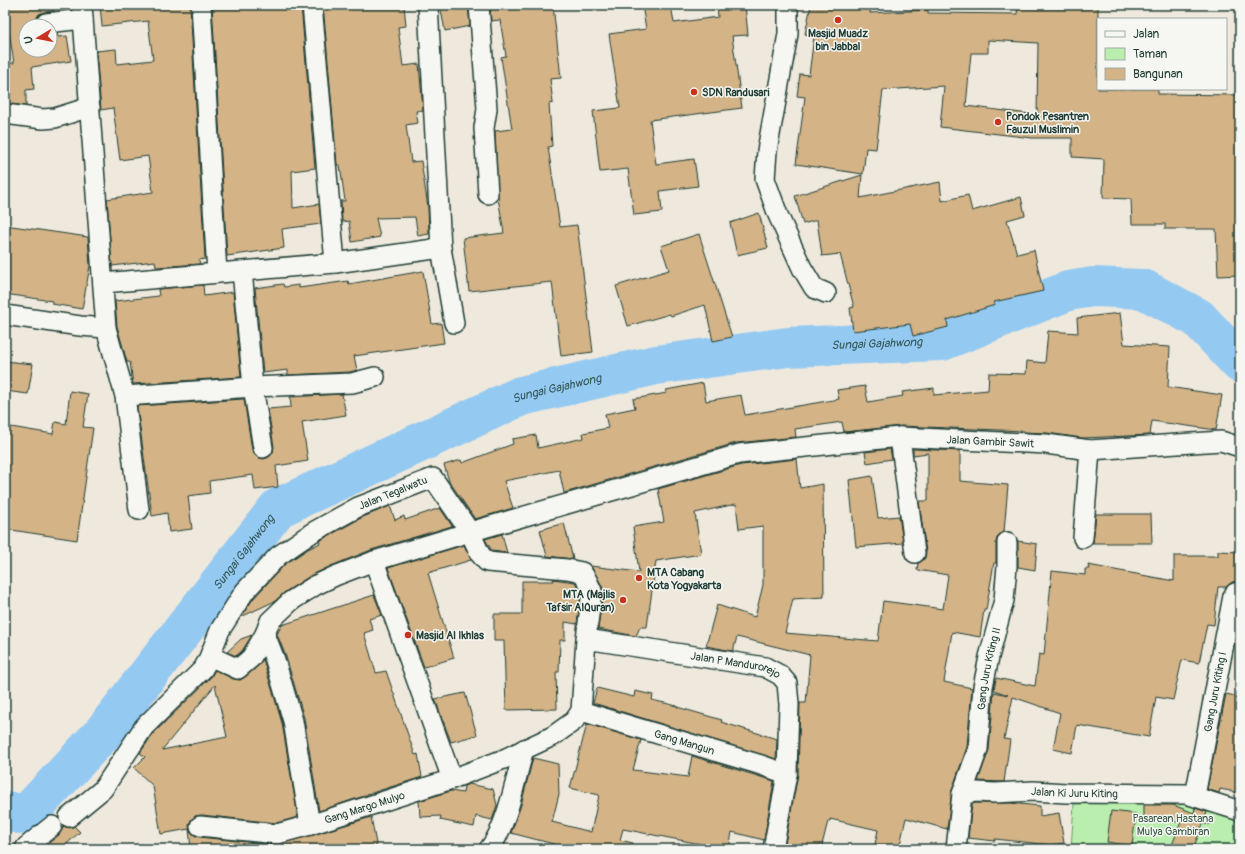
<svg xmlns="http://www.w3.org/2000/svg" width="1245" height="854" viewBox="0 0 1245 854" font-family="Pangolin,sans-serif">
  <rect width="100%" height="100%" fill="#efe9dd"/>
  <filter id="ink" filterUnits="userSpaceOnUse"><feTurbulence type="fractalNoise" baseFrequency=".025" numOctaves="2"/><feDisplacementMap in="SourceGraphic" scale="8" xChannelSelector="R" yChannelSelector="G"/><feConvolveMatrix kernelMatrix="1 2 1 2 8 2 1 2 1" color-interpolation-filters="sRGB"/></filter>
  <g filter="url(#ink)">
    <!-- green -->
    <polygon fill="#baeeae" stroke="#6c9671" points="1187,799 1240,817 1240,849 1071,849 1074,804"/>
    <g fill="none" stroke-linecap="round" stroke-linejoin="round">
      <!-- river -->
      <path stroke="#94c9f2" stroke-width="40" id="s1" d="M5 811 26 815 102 734 278 508 521 396 656 365 788 347 942 341 1068 291 1093 287 1143 289 1198 318 1240 363"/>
    </g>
    <!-- building -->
    <g fill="#d4b387" stroke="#1f3d34" fill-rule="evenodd">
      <polygon points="5,5 53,5 54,11 45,12 39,14 36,19 36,26 26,26 26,50 50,50 50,34 57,33 58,37 67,36 71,61 32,67 34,89 26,90 26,106 5,103 5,63 14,63 8,26 5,26"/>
      <polygon points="100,5 190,5 205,259 199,260 200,264 156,267 155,261 112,266 107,199 153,192 148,156 120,160 113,108 101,110 96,51 116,49 117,64 153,60 148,21 102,26"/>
      <polygon points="212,5 301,5 315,168 292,171 293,208 319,204 321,224 282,229 284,248 227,256"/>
      <polygon points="323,5 404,5 406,26 398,27 403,66 419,64 423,110 416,111 418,123 406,125 411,162 421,161 428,207 429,234 418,236 415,217 376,218 380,237 352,242 349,221 342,222 341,201 345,201 340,165 337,165"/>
      <polygon points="440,5 468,5 470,26 445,31"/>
      <polygon points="490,5 553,5 561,78 550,79 553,103 549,104 552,146 548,147 560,227 577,225 593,352 561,356 552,282 469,291 463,238 504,233 498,198 495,131 512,129 501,57 506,56 500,20 491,21"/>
      <polygon points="642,5 671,5 674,23 718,17 717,5 745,5 748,35 732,36 742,108 650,120 656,164 694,159 698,186 660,191 662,212 634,215 628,169 600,172 593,111 620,108 609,34 646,29"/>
      <path d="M811 5H871L870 13 928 10V13L1017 14 1018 5H1098V89H1158V94L1240 95V275L1218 276 1216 229H1165V224H1132L1131 199 1103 198 1104 159 1072 157V138H1032L940 127 944 86 883 90 876 149 866 148 863 174 796 164 805 97 797 96 800 74 809 75 814 36 805 34ZM988 40 1038 43 1037 115 966 106 971 53H988Z"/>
      <polygon points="862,175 860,198 940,182 942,201 968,195 972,211 1021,197 1025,215 1007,220 1017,254 1034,250 1043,291 994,302 995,305 947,320 948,327 913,336 910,324 853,331 850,308 854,307 840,254 822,256 817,220 803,224 795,196"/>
      <polygon points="759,213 768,248 737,255 730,223"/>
      <polygon points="5,225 88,237 90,266 82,309 52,304 52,301 5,294"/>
      <polygon points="699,234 732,337 713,341 705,305 671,316 670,314 628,326 616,286 669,270 661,246"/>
      <polygon points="423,271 432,324 441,323 444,343 354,356 357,370 350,372 288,375 288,370 263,373 255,288 283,284 284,287 299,285 299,288 348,281 349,284"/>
      <polygon points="203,285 204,296 233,292 241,377 133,384 130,362 127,362 117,326 115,301 159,296 158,289"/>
      <polygon points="1120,313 1124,344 1170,347 1168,387 1222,395 1216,430 1152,421 1150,435 1082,438 1047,433 1024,432 1024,431 901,426 844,432 842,422 795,429 796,437 736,443 564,493 559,470 504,481 513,508 475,519 449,481 444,465 461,460 462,463 513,444 512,439 536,435 538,448 584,438 583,433 608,428 605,414 635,408 633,399 667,393 666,390 703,383 706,401 741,395 745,415 839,399 837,390 865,386 868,402 903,396 902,392 934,388 934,395 988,390 989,373 1026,374 1027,361 1045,363 1048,331 1078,333 1077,318"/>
      <polygon points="5,361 33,364 28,394 5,391"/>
      <polygon points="70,391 88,394 83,427 93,428 77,540 5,529 5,426 53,434 55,422 66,424"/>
      <polygon points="342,394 346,415 302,422 308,461 276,466 278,487 255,490 253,475 209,481 210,493 188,496 192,529 169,532 167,513 152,516 137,406 244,399 252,450 255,455 259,458 264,459 270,456 273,452 274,447 268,409 291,407 290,397"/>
      <polygon points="890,449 892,459 867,463 865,452"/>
      <polygon points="913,449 960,451 960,481 1008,485 1004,532 998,536 996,542 996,563 994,563 986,610 984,610 980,637 952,632 944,682 972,688 967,747 952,790 947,829 906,818 899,849 874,849 878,830 830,819 830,821 828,821 822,845 821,844 820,849 784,849 798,774 800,703 806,703 810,655 737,637 733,651 706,646 717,605 755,617 763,585 763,526 739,529 736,504 695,513 701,554 656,561 647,627 640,627 636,636 598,629 603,592 602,586 591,566 639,572 633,527 664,522 658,489 741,465 797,459 800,488 823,484 824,597 793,599 785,633 878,641 883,601 943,609 948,575 917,570 918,563 922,561 925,558 926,552 919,501 928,501 928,453 913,455"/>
      <polygon points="872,476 878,518 899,516 903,543 856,547 849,480"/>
      <polygon points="390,506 395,520 404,516 405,520 440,508 452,526 371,550 331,566 310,576 285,592 275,601 241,617 253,599 285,564 308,549 320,543 319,541 363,517"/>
      <polygon points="1096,514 1151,514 1152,543 1093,543"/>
      <polygon points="564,523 573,559 547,556 540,530"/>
      <polygon points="502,534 507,553 492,551 485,539"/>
      <polygon points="1018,541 1037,544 1035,570 1018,567"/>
      <polygon points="464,545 471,560 428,573 454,658 424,667 388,568"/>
      <polygon points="1218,551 1240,552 1240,581 1232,582 1226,587 1218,587 1214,625 1207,624 1199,663 1182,660 1173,700 1156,697 1149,737 1077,725 1072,753 1053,749 1060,713 1013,697 1004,739 1010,740 1004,782 978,781 989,750 994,692 1008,695 994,690 996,678 1035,686 1039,654 1044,655 1052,571 1085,575 1085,569 1089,569 1088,565 1174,581 1174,556 1218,556"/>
      <polygon points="553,579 575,582 581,593 577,624 565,622 565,640 560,640 559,672 556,672 557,709 506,710 504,641 494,641 494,614 522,614 522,581 554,581"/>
      <polygon points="374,595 382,615 369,619 373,630 364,633 376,673 386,671 415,755 418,754 422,777 375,792 367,794 367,795 319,811 304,718 286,657 277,634 282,625"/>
      <polygon points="252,635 242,651 236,656 227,652 241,639"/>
      <path d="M263 659 282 723 298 817 276 823 201 815 195 816 191 820 189 825 190 831 194 835 199 837 276 845 313 835 371 817 377 849H191L189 829 161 834 153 786 134 768 145 757 140 753 153 734 211 677 215 670 233 679 240 680 245 677 258 666ZM215 685 227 737 162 750Z"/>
      <polygon points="597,688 634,697 635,691 653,695 652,700 677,706 677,707 722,720 721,722 777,739 776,759 593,703"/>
      <polygon points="465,693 477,735 451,742 435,699"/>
      <polygon points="1226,694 1240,697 1240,793 1220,789 1219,793 1207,789"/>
      <polygon points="587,724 641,740 633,770 688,777 692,756 774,781 764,840 732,832 729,849 726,849 623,829 620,840 633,843 632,849 573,849 511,833 521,805 533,758 558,764 559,794 552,822 591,832 599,795 570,788"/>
      <polygon points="469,784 493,789 497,805 492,820 476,816 474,827 440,820 441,816 420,817 419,801 451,791 463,793 464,786"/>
      <polygon points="976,803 1010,803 1040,806 1040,816 1059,813 1064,843 1051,845 995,839 995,841 968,838 972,804"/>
      <polygon points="1144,805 1173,805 1194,813 1195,808 1207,812 1205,818 1212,821 1211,824 1203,824 1193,849 1184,849 1172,845 1181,822 1144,820"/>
      <polygon points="1111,811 1136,814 1132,846 1107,842"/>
      <polygon points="63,826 70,828 74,826 80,832 61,849 41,849 59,835 62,830"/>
    </g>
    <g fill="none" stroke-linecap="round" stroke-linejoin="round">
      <!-- minor casing -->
      <g stroke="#1f3d34" stroke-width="22">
        <g id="minor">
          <polyline points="82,5 106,328 125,396 139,510"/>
          <polyline points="201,5 217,273"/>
          <polyline points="312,5 335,263"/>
          <polyline points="428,5 441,248 454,323"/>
          <polyline points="479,5 487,109 484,128 488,194"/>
          <polyline points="788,5 788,34 767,151 765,179 778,215 802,268 814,288 826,293"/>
          <polyline points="46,23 83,19"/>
          <polyline points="5,114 43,119 55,118 90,107"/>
          <polyline points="242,271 253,387 263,448"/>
          <polyline points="103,283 335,263 441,248"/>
          <polyline points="5,315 80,326 106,328"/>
          <polyline points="125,396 253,387 352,383 375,377"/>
          <polyline points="900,437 915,553"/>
          <polyline points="1083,538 1090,450"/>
          <polyline points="374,561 452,779"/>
          <path id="s2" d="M265 634 270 621 291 601 316 585 335 576 374 561 470 532 739 454 900 437 1046 444 1090 450 1221 441 1240 447"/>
          <path id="s3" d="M586 639 765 667 780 675 787 683 789 704 787 774 773 849"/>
          <path id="s4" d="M581 711 758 764 787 774"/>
          <path id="s5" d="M962 794 978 749 983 687 989 657 1004 600 1007 566V542"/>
          <path id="s6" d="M1195 796 1233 596 1235 593 1239 592"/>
          <polyline points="69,817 103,789 144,727 203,669 208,660 214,658 238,669 251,658 265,634 275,660 293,721 310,825"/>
          <path id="s7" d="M200 826 277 834 310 825 452 779 504 759 553 736 574 721 581 711 586 639 592 591 587 580 582 572 567 569 487 562 480 554 470 532 433 478 358 507 313 532 278 556 245 591 220 630 208 660"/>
          <polyline points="25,849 26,847 52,826"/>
          <path d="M489 849C507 827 516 777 524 749"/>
          <path id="s8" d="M956 849 962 794 976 792 995 793 1033 791 1066 793 1186 794 1240 811"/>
        </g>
      </g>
      <!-- minor -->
      <use href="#minor" stroke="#f6f6f2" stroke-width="19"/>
    </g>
  </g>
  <!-- markers -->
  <g fill="#c8321e" stroke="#f6f6f2" stroke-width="1.5">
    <circle cx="838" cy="20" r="4"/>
    <circle cx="694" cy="92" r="4"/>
    <circle cx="998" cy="122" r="4"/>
    <circle cx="639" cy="578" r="4"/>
    <circle cx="623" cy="600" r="4"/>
    <circle cx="408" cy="635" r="4"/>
  </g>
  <g text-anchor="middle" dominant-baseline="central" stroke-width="3" stroke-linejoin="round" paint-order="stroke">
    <!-- poi labels -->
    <g font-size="11" font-weight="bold" fill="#1f3d34" stroke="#f6f6f2" text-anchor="start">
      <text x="838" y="33" text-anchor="middle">Masjid Muadz<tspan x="838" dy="13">bin Jabbal</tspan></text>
      <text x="702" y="92">SDN Randusari</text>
      <text x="1006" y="116">Pondok Pesantren<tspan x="1006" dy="13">Fauzul Muslimin</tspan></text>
      <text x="647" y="572">MTA Cabang<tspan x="647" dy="13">Kota Yogyakarta</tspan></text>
      <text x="615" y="594" text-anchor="end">MTA (Majlis<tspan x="615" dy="13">Tafsir AlQuran)</tspan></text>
      <text x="416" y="635">Masjid Al Ikhlas</text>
    </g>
    <!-- street labels -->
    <g font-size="11" fill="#1f3d34" stroke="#f6f6f2">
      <text stroke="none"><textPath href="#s2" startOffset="768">Jalan Gambir Sawit</textPath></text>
      <text transform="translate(393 493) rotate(-22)">Jalan Tegalwatu</text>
      <text stroke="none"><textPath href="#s3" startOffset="152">Jalan P Mandurorejo</textPath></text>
      <text stroke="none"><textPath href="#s5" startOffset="129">Gang Juru Kiting II</textPath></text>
      <text stroke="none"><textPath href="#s6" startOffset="106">Gang Juru Kiting I</textPath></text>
      <text stroke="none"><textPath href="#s4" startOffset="108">Gang Mangun</textPath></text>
      <text stroke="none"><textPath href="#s8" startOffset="168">Jalan Ki Juru Kiting</textPath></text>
      <text stroke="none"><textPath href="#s7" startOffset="169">Gang Margo Mulyo</textPath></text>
    </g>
    <!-- park labels -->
    <g font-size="11" fill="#365846" stroke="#f6f6f2">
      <text x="1173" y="818">Pasarean Hastana<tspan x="1173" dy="13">Mulya Gambiran</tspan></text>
    </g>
    <!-- water labels -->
    <g font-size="12" font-style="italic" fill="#36595a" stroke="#f6f6f2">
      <text stroke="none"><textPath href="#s1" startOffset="1047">Sungai Gajahwong</textPath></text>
      <text stroke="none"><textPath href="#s1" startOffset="723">Sungai Gajahwong</textPath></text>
      <text stroke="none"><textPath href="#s1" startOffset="363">Sungai Gajahwong</textPath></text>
    </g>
  </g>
  <!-- margin -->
  <rect width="1245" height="854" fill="none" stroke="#f6f6f2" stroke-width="20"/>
  <rect x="10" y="10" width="1225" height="834" fill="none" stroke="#1f3d34" stroke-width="1.5" filter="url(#ink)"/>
  <!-- legend -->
  <rect x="1097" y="18" width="130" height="72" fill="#f6f6f2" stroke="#a0aca6"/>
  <rect x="1105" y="31" width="20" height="6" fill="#f6f6f2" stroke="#a0aca6"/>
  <text x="1133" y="38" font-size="12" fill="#1f3d34">Jalan</text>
  <rect x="1105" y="48" width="20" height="12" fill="#baeeae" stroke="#a0aca6"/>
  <text x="1133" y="58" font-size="12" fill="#1f3d34">Taman</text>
  <rect x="1105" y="68" width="20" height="12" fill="#d4b387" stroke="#a0aca6"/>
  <text x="1133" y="78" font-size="12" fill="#1f3d34">Bangunan</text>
  <!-- north arrow -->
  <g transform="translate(38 38) rotate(260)"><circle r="19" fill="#f6f6f2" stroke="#a0aca6"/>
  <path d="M0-3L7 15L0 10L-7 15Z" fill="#c8321e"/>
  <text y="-6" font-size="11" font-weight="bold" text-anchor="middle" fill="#1f3d34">U</text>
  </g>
</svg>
